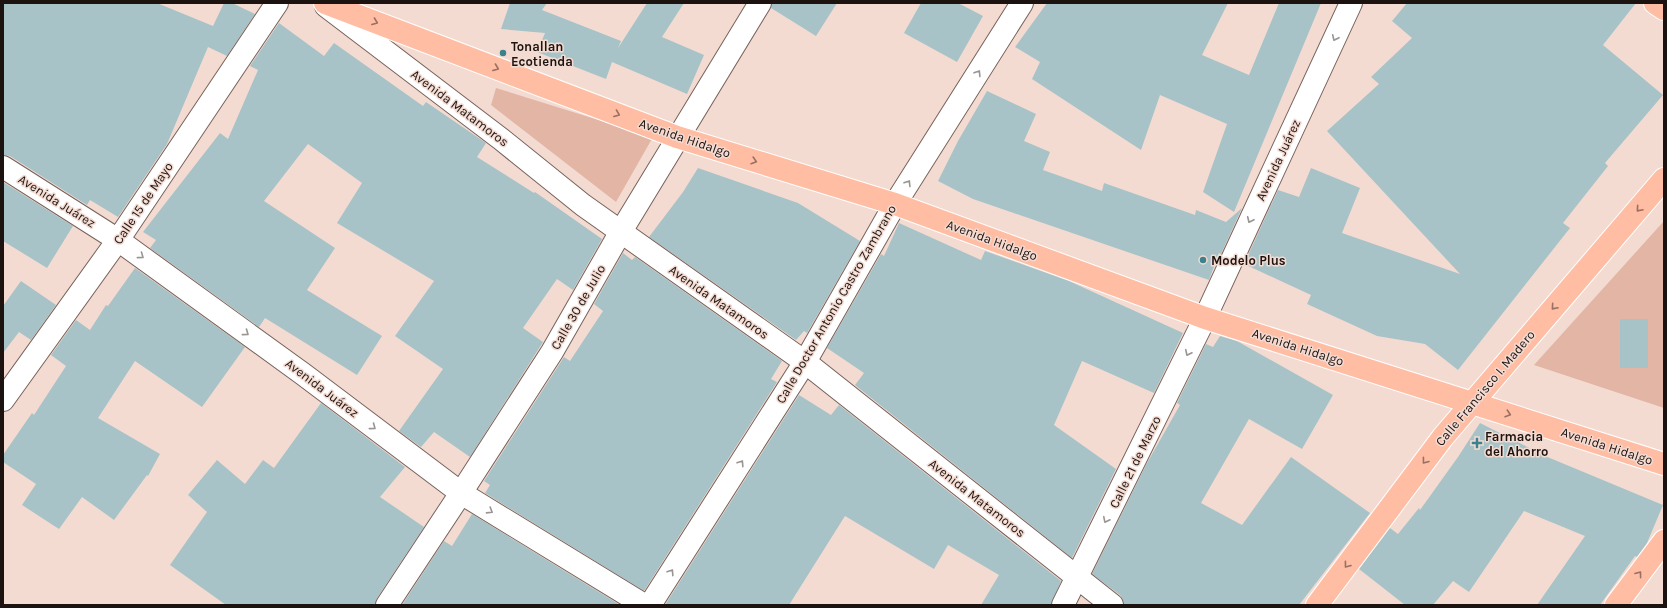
<svg xmlns="http://www.w3.org/2000/svg" width="1667" height="608" viewBox="0 0 1667 608" font-family="Karla,sans-serif">
  <rect width="100%" height="100%" fill="#f4dbd2"/>
  <!-- green -->
  <g fill="#e2b5a4">
    <polygon points="496,88 653,137 616,202 491,105"/>
    <polygon points="1664,221 1664,408 1534,365"/>
  </g>
  <!-- building -->
  <g fill="#a7c3c7">
    <polygon points="3,3 157,3 213,26 224,3 232,3 255,14 227,56 208,47 167,144 118,217 90,200 87,205 10,156 3,155"/>
    <polygon points="510,3 547,3 542,10 621,41 618,48 647,3 684,3 662,37 704,55 687,94 612,62 606,79 537,52 545,33 501,29"/>
    <polygon points="772,3 837,3 816,36 771,8"/>
    <polygon points="921,3 958,3 983,16 957,62 904,33"/>
    <polygon points="1047,3 1228,3 1202,55 1249,75 1279,3 1321,3 1234,212 1203,192 1227,124 1160,95 1141,150 1032,79 1040,62 1015,47"/>
    <polygon points="1407,3 1636,3 1603,45 1663,95 1605,163 1608,166 1563,223 1570,228 1458,370 1425,344 1377,336 1307,304 1311,295 1244,264 1278,190 1299,197 1311,168 1360,188 1342,233 1460,274 1327,131 1379,84 1371,77 1412,38 1392,21"/>
    <polygon points="279,23 324,56 334,43 423,106 426,102 486,143 477,157 534,193 535,192 602,239 573,290 557,279 523,328 543,342 470,457 434,432 421,447 399,431 443,369 395,336 434,281 337,223 362,183 308,144 264,201 335,248 307,290 382,336 357,375 265,318 259,327 150,248 156,240 143,232 220,133 228,139 258,70 250,66"/>
    <polygon points="987,91 1036,114 1024,141 1050,152 1043,170 1102,191 1104,183 1195,215 1196,210 1226,222 1242,208 1221,254 1219,253 1209,280 973,199 938,181 958,141"/>
    <polygon points="698,168 798,203 860,241 807,333 804,331 796,340 649,237 683,192"/>
    <polygon points="3,182 73,226 47,268 3,241"/>
    <polygon points="899,223 981,260 985,251 1069,281 1183,333 1154,393 1082,361 1054,425 1116,469 1072,558 855,385 864,373 827,348 881,254 884,256"/>
    <polygon points="623,253 632,260 635,257 782,361 771,379 777,382 644,591 485,493 490,485 484,481 564,357 570,361 603,311 594,304"/>
    <polygon points="135,268 245,347 202,407 135,361 98,418 160,454 148,476 147,475 114,520 82,497 59,529 22,505 36,484 3,462 3,455 32,413 34,415 66,366 51,355 76,320 90,330 106,305 108,306"/>
    <polygon points="21,281 56,305 31,340 19,332 3,353 3,306"/>
    <rect x="1620" y="319" width="28" height="49"/>
    <polygon points="1220,336 1237,341 1333,395 1302,449 1249,419 1201,503 1242,525 1291,457 1370,513 1299,605 1124,605 1123,600 1120,595 1092,574 1147,463 1180,405 1177,403 1206,344 1213,347"/>
    <polygon points="799,395 831,415 839,405 1061,581 1051,605 981,605 999,575 948,545 934,569 845,516 789,605 665,605"/>
    <polygon points="321,403 405,467 380,497 424,527 377,598 375,605 226,605 170,565 207,512 188,495 217,460 245,484 263,460 274,468"/>
    <polygon points="1480,423 1545,456 1663,505 1647,543 1637,557 1635,556 1600,605 1537,605 1585,536 1524,511 1469,592 1453,581 1433,605 1405,605 1359,569 1390,528 1398,534 1419,508 1420,510 1458,457"/>
    <polygon points="472,514 620,605 402,605 444,541 452,546"/>
  </g>
  <g fill="none" stroke-linecap="round" stroke-linejoin="round">
    <!-- minor casing -->
    <g stroke="#77625a" stroke-width="24">
      <g id="minor">
        <polyline points="326,6 501,139 583,205 805,362 1112,605"/>
        <polyline points="3,167 118,240 303,374 461,493 644,605"/>
        <polyline points="3,400 118,240 277,3"/>
        <polyline points="387,605 461,493 552,352 620,233 760,3"/>
        <polyline points="650,605 805,362 895,204 1022,3"/>
        <polyline points="1063,605 1205,318 1351,3"/>
      </g>
    </g>
    <!-- major casing -->
    <g stroke="#fff" stroke-width="24">
      <g id="major">
        <polyline points="325,3 677,137 895,204 1205,318 1664,464"/>
        <polyline points="1655,3 1664,9"/>
        <polyline points="1317,605 1443,437 1664,179"/>
        <polyline points="1616,605 1664,541"/>
      </g>
    </g>
    <!-- minor -->
    <use href="#minor" stroke="#fff" stroke-width="22"/>
    <!-- major -->
    <use href="#major" stroke="#ffbda4" stroke-width="22"/>
  </g>
  <!-- one-way arrows -->
  <defs><path id="oneway-chevron" d="M-2-3.5L2.5 0L-2 3.5" fill="none" stroke-width="1.6" stroke-linecap="round" stroke-linejoin="round"/></defs>
  <g stroke="#997061">
    <use href="#oneway-chevron" transform="translate(375 22) rotate(21)"/>
    <use href="#oneway-chevron" transform="translate(496 68) rotate(21)"/>
    <use href="#oneway-chevron" transform="translate(617 114) rotate(21)"/>
    <use href="#oneway-chevron" transform="translate(754 161) rotate(17)"/>
    <use href="#oneway-chevron" transform="translate(1639 209) rotate(131)"/>
    <use href="#oneway-chevron" transform="translate(1554 307) rotate(131)"/>
    <use href="#oneway-chevron" transform="translate(1508 414) rotate(18)"/>
    <use href="#oneway-chevron" transform="translate(1425 461) rotate(127)"/>
    <use href="#oneway-chevron" transform="translate(1347 565) rotate(127)"/>
    <use href="#oneway-chevron" transform="translate(1639 574) rotate(-53)"/>
  </g>
  <g stroke="#999593">
    <use href="#oneway-chevron" transform="translate(1335 38) rotate(115)"/>
    <use href="#oneway-chevron" transform="translate(978 73) rotate(-58)"/>
    <use href="#oneway-chevron" transform="translate(908 183) rotate(-58)"/>
    <use href="#oneway-chevron" transform="translate(1250 220) rotate(115)"/>
    <use href="#oneway-chevron" transform="translate(141 256) rotate(36)"/>
    <use href="#oneway-chevron" transform="translate(246 333) rotate(36)"/>
    <use href="#oneway-chevron" transform="translate(1188 353) rotate(116)"/>
    <use href="#oneway-chevron" transform="translate(373 427) rotate(37)"/>
    <use href="#oneway-chevron" transform="translate(741 463) rotate(-57)"/>
    <use href="#oneway-chevron" transform="translate(490 511) rotate(32)"/>
    <use href="#oneway-chevron" transform="translate(1106 520) rotate(116)"/>
    <use href="#oneway-chevron" transform="translate(671 572) rotate(-57)"/>
  </g>
  <!-- markers -->
  <g fill="#3c828c" stroke="#f4dbd2" stroke-width="1.5">
    <circle cx="503" cy="53" r="4"/>
    <circle cx="1203" cy="260" r="4"/>
    <path d="M1475 437h4v4h4v4h-4v4h-4v-4h-4v-4h4z"/>
  </g>
  <g text-anchor="middle" dominant-baseline="central" stroke-width="3" stroke-linejoin="round" paint-order="stroke">
    <!-- poi labels -->
    <g font-size="13" font-weight="bold" fill="#1c1310" stroke="#f4dbd2" text-anchor="start">
      <text x="511" y="46">Tonallan<tspan x="511" dy="15">Ecotienda</tspan></text>
      <text x="1211" y="260">Modelo Plus</text>
      <text x="1485" y="436">Farmacia<tspan x="1485" dy="15">del Ahorro</tspan></text>
    </g>
    <!-- street labels -->
    <g font-size="13" fill="#1c1310" stroke="#f4dbd2">
      <text transform="translate(460 108) rotate(37)">Avenida Matamoros</text>
      <text transform="translate(685 138) rotate(19)">Avenida Hidalgo</text>
      <text transform="translate(1278 160) rotate(-65)">Avenida Juárez</text>
      <text transform="translate(57 201) rotate(32)">Avenida Juárez</text>
      <text transform="translate(143 203) rotate(-56)">Calle 15 de Mayo</text>
      <text transform="translate(992 240) rotate(20)">Avenida Hidalgo</text>
      <text transform="translate(719 302) rotate(35)">Avenida Matamoros</text>
      <text transform="translate(836 304) rotate(-60)">Calle Doctor Antonio Castro Zambrano</text>
      <text transform="translate(578 307) rotate(-60)">Calle 30 de Julio</text>
      <text transform="translate(1298 347) rotate(18)">Avenida Hidalgo</text>
      <text transform="translate(322 388) rotate(37)">Avenida Juárez</text>
      <text transform="translate(1485 388) rotate(-50)">Calle Francisco I. Madero</text>
      <text transform="translate(1607 446) rotate(18)">Avenida Hidalgo</text>
      <text transform="translate(1135 462) rotate(-64)">Calle 21 de Marzo</text>
      <text transform="translate(977 498) rotate(38)">Avenida Matamoros</text>
    </g>
  </g>
  <!-- border -->
  <rect width="1667" height="608" fill="none" stroke="#1c1310" stroke-width="8"/>
</svg>
